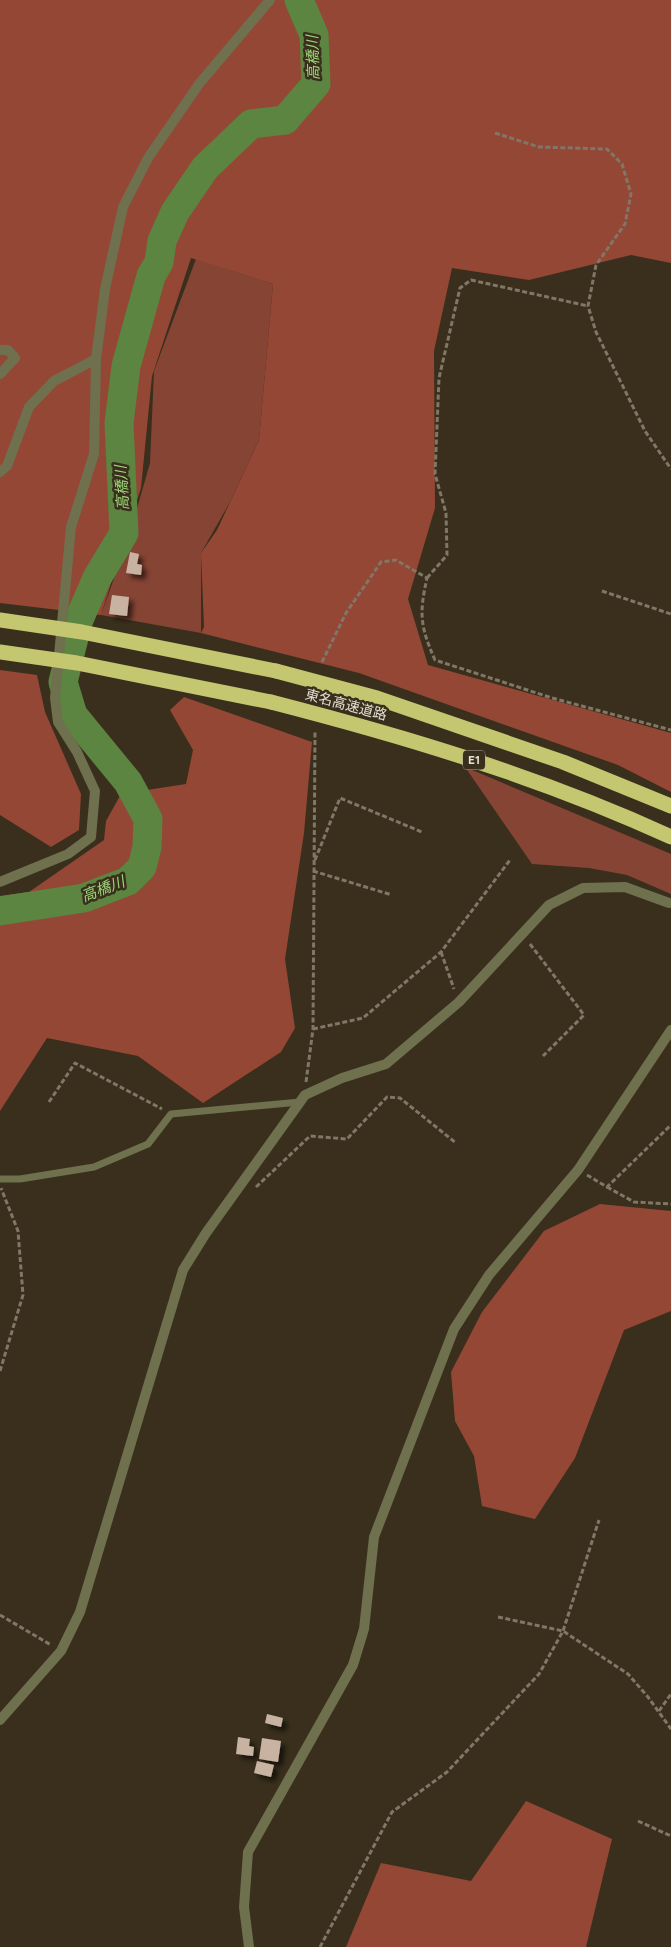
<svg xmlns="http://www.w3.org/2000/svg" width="671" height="1947" viewBox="0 0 671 1947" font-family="Figtree,'Noto Sans JP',sans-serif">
  <defs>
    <filter id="shadow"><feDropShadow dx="4.5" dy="4.5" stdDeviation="2.5" flood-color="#0009"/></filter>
  </defs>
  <rect width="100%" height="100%" fill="#392f1c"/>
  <!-- green -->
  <g fill="#864434">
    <polygon points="196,259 273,284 259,440 230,502 201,553 201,633 101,615 130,533 150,463 154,371"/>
    <polygon points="465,767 671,854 671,894 627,875 589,868 532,864"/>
  </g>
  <!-- forest -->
  <g fill="#954735">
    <polygon points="0,0 671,0 671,263 631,255 529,280 452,268 434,351 435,508 408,599 428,665 671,733 671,792 618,765 359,673 201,633 204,627 201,553 217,530 259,440 273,284 191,258 152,376 141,488 101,615 0,603"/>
    <polygon points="0,670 37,675 45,712 81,794 79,830 51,847 0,815"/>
    <polygon points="184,697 312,742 304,833 285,959 295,1028 281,1052 203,1103 138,1056 47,1038 0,1111 0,896 29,892 104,840 106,821 121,794 186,784 193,750 170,710"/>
    <polygon points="600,1204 671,1211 671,1311 624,1330 575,1458 535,1519 482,1506 474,1456 455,1421 451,1372 482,1312 544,1231"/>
    <polygon points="526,1801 612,1839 586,1947 346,1947 381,1863 471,1881"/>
  </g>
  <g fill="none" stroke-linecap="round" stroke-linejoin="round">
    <!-- river -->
    <polyline stroke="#5b8540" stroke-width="29" points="0,911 84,898 128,881 142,867 147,847 148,819 128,782 73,715 63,682 78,622 97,578 124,533 119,423 126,366 151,276 159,262 162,241 175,212 205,168 251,124 285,120 316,84 314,35 299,0"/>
  </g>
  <!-- building -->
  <g fill="#c8b2a1" filter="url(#shadow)">
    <polygon points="130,552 139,554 137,564 142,565 141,575 126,573"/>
    <polygon points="112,595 129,597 127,616 109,614"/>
    <polygon points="267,1714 283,1718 281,1727 265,1723"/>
    <polygon points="238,1737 250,1739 249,1746 254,1747 253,1756 236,1754"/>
    <polygon points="262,1738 281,1741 278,1762 259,1759"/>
    <polygon points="257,1761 274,1765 271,1777 254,1773"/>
  </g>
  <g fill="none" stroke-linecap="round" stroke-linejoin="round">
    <!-- path -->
    <g stroke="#807767" stroke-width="3" stroke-dasharray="5 2.5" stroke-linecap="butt">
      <polyline points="495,133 539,147 607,149 622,164 631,194 625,224 596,265 588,306 596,332 645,431 671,469"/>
      <polyline points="427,578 447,555 446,513 435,474 439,378 460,288 471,280 588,306"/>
      <polyline points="602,591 671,614"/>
      <path d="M322 662 346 613 381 562 396 560 427 578C419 614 420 626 435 660L552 698 671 730"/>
      <polyline points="315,860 340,798 422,832"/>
      <polyline points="313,871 392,895"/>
      <polyline points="530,944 584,1015 543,1056"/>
      <polyline points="441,952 454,989"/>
      <polyline points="313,1029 363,1018 441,952 510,860"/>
      <polyline points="306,1082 313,1029 315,732"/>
      <polyline points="49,1102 75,1063 162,1109"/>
      <polyline points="587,1175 607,1187 671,1125"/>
      <polyline points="256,1187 310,1136 347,1139 387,1097 400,1098 456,1143"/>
      <polyline points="607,1187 634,1202 671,1204"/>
      <polyline points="0,1371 23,1295 18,1231 1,1188"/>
      <polyline points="0,1615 51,1645"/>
      <polyline points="498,1617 563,1631 628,1674 648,1697 671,1729"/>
      <polyline points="659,1711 671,1694"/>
      <polyline points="638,1821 671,1836"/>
      <polyline points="320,1947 392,1812 447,1772 539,1674 563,1631 599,1520"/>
    </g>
    <!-- service -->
    <polyline stroke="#6e704e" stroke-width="7" points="0,1179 20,1179 94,1167 148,1144 171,1114 300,1102"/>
    <!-- minor -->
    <g stroke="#6e704e" stroke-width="10">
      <polyline points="0,350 8,350 15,358 0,374"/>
      <polyline points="0,472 7,466 29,407 54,381 96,359"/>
      <polyline points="0,882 68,854 91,837 95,791 77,752 58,722 55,698 71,527 94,454"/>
      <polyline points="249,1947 244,1907 248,1852 353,1665 364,1629 374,1537 454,1329 489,1275 578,1170 671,1030"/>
    </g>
    <!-- tertiary -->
    <g stroke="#6e704e" stroke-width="10">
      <polyline points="94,454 96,359 105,289 123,207 148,158 199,84 270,0"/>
      <polyline points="0,1720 61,1651 80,1612 183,1270 206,1233 305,1095 342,1078 386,1064 459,1002 549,905 583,888 625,887 669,903"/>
    </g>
    <!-- motorway -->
    <g stroke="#c4c670" stroke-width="15">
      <polyline points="276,671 377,698 563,762 671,806"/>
      <path d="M271 702C407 737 543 778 671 837"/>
    </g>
    <!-- motorway-bridge -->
    <g stroke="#c4c670" stroke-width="15">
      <polyline points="0,620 82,632 276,671"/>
      <polyline points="0,652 77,663 271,702"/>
    </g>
  </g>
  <g text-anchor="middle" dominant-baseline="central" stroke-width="5" stroke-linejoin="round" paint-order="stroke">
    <!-- shield labels -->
    <rect fill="#392f1c" stroke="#b1aa9c" stroke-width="1" x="463" y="750.5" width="22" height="19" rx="4"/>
    <g font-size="12" font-weight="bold" fill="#e5dfd3">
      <text x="474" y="760">E1</text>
    </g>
    <!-- street labels -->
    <g font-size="14" fill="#e5dfd3" stroke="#392f1c">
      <text transform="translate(346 705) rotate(15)">東名高速道路</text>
    </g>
    <!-- water labels -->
    <g font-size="15" font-style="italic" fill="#9ed87a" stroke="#392f1c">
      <text transform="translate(313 58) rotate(-92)">高橋川</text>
      <text transform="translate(122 488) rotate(-93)">高橋川</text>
      <text transform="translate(103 889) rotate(-21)">高橋川</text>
    </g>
  </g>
</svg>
